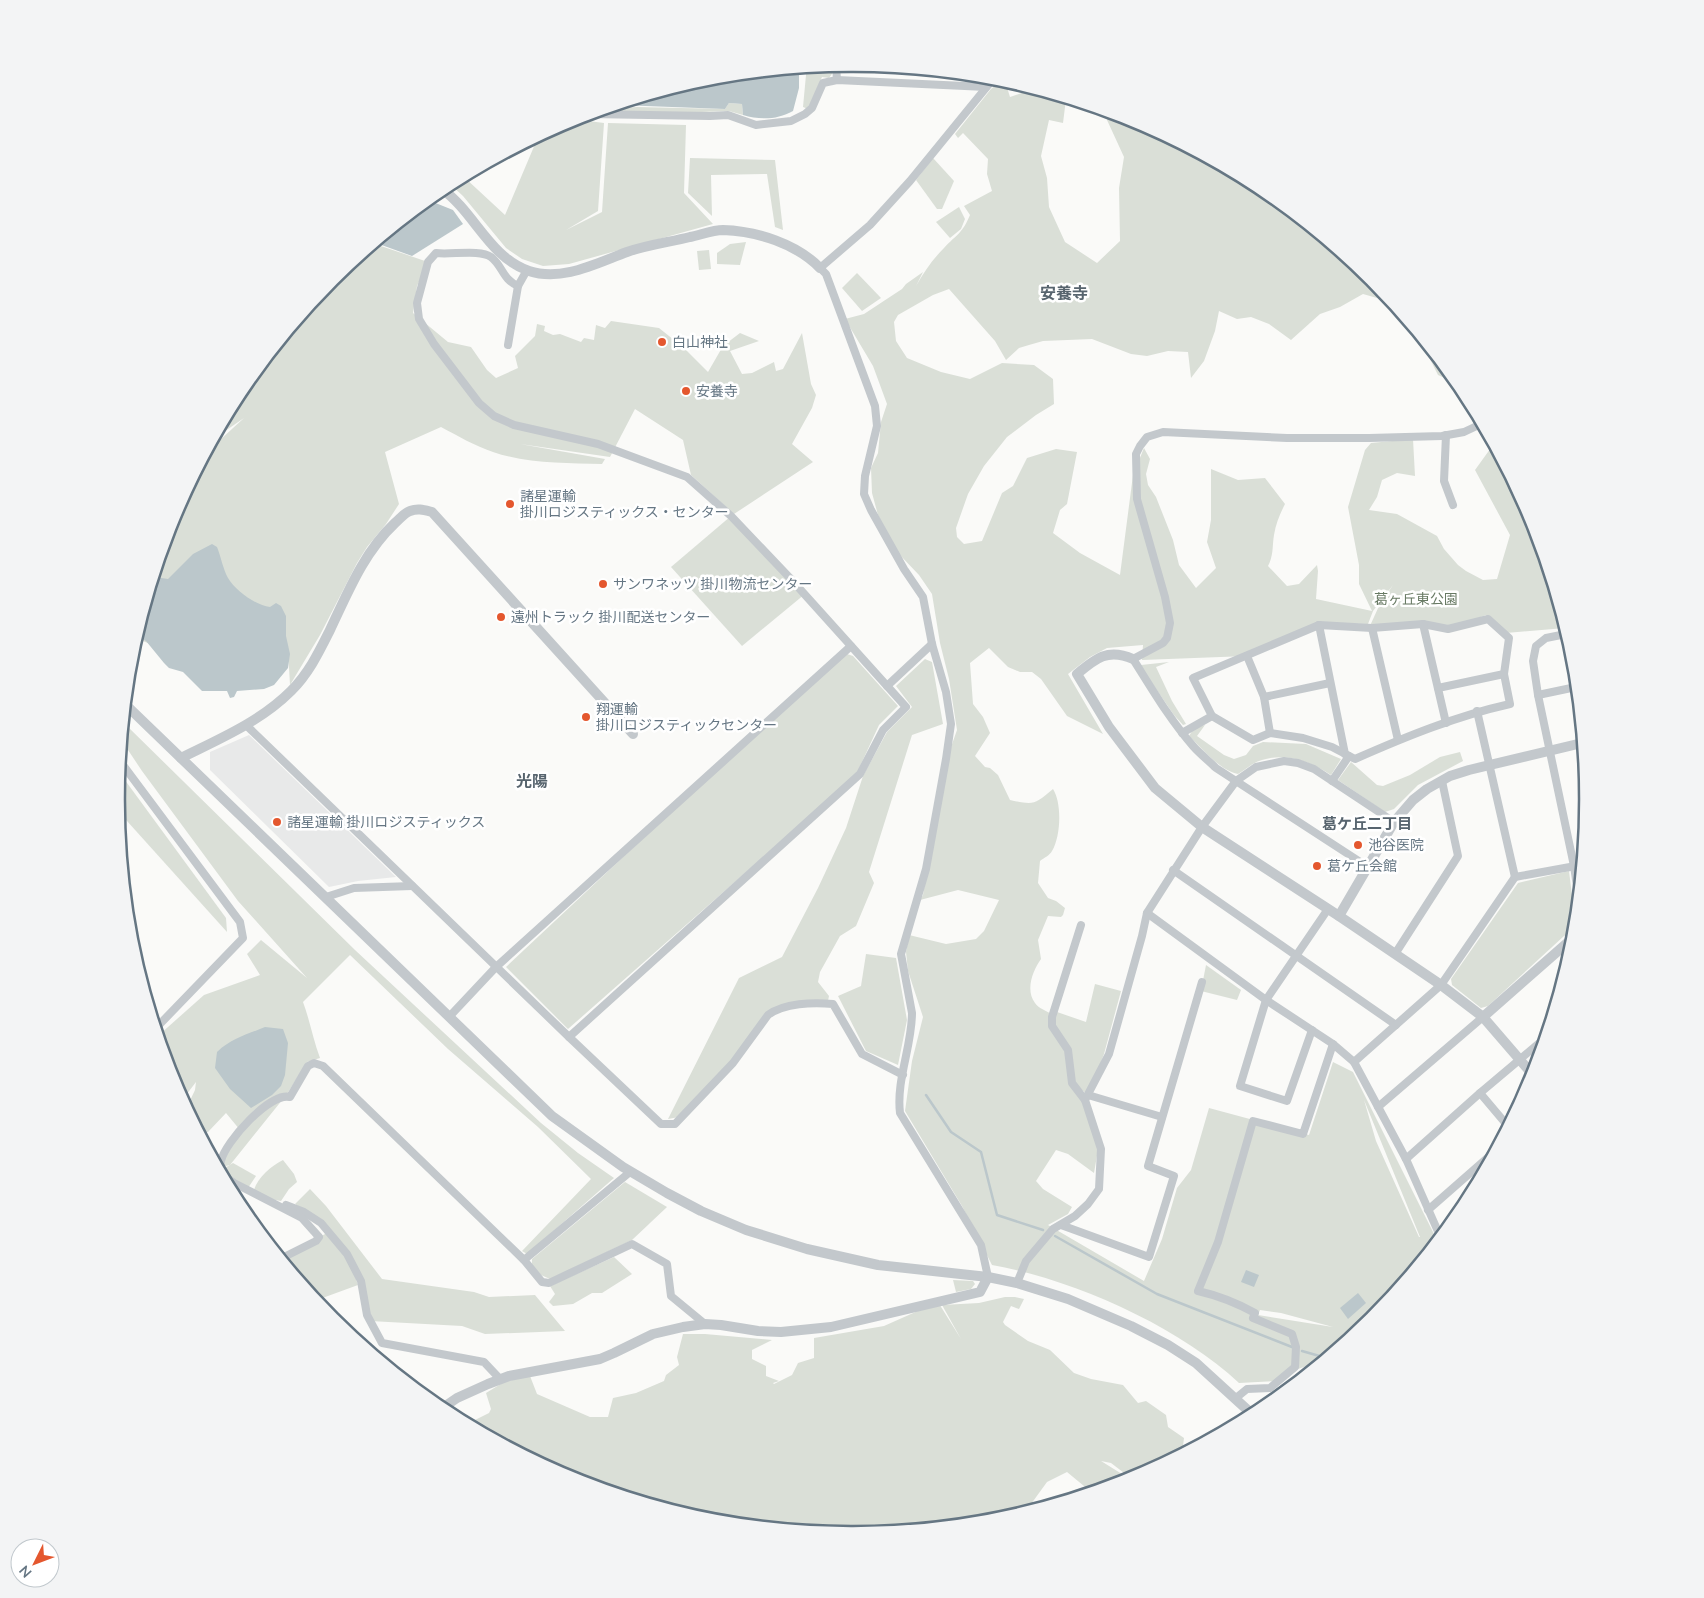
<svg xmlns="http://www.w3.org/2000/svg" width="1704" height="1598" viewBox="0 0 1704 1598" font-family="'Nunito Sans','Noto Sans JP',sans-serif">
  <rect width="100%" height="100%" fill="#fafaf8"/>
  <!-- built -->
  <polygon fill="#e8e9e9" points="249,735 396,877 358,881 329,887 210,770 210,752"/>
  <!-- green -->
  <g fill="#dadfd7" fill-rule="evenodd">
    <polygon points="833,66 834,71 829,78 822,77 808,109 803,107 806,75 805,68"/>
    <path d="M1002 80 1005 81 1010 97 1033 89 1066 99 1063 123 1049 120 1041 156 1047 178 1049 207 1065 242 1097 263 1120 241 1119 188 1124 157 1107 120 1108 112 1134 120 1261 188 1372 279 1391 302 1363 294 1340 307 1320 314 1291 340 1269 324 1251 317 1237 319 1219 311 1215 331 1204 361 1191 378 1188 352 1168 351 1147 356 1131 354 1092 339 1043 341 1029 345 1019 348 1006 360 995 341 949 289 933 295 898 315 894 322 896 341 907 358 941 372 970 379 1002 363 1034 365 1053 379 1054 404 1036 415 1007 437 984 466 968 494 956 528 957 537 964 544 982 541 1002 493 1013 486 1027 458 1056 449 1077 452 1067 504 1060 510 1053 533 1080 553 1120 575 1133 475 1144 448 1150 459 1146 474 1148 485 1156 497 1173 540 1179 565 1196 588 1216 568 1207 542 1211 520V469L1238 480 1265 478 1285 504C1280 514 1276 523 1274 535 1272 547 1274 554 1268 566L1287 586 1299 584 1317 565 1318 571 1316 599 1372 611 1359 584V565L1348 507 1365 450 1371 443 1413 439 1415 476 1397 473 1382 480 1377 497 1369 510 1397 514 1437 536 1444 549 1458 565 1466 571 1483 580 1497 579 1510 535 1475 470 1493 445 1531 518 1565 628 1506 633 1486 615 1448 629 1412 625 1369 628 1379 606 1393 585 1373 611 1368 624 1316 623 1247 656 1142 660 1143 645 1107 648 1090 657 1068 674 1103 734 1067 716 1041 679 1032 672H1020L1008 667 989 648 970 663 973 704 983 717 990 733 975 756 985 767 990 768 998 775 1010 800C1034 805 1034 805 1053 789 1062 803 1061 836 1052 851 1050 855 1044 858 1040 861L1038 883 1048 898 1056 901 1065 908 1063 915 1061 917 1048 916 1038 940 1041 959C1033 970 1025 990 1035 1003 1038 1008 1047 1011 1051 1014L1057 1012 1086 1022 1095 984 1121 991 1104 1054 1088 1095 1075 1084 1085 1100 1099 1144 1094 1173 1068 1154 1056 1150 1036 1181 1043 1189 1072 1207 1068 1214 1048 1225 1144 1281 1162 1239 1177 1188 1191 1170 1209 1108 1309 1135 1333 1062 1353 1072 1437 1240 1372 1319 1321 1361 1298 1369 1278 1381 1239 1383C1178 1326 1074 1280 992 1265L962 1206 905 1111 912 1061 923 1017 908 971 906 952 909 935 946 944 976 939 984 931 999 900 958 890 920 900 923 895 943 770 957 730 949 679 940 643 932 594 919 575 898 553 878 515 872 493 871 468 878 453 881 422 887 404 873 366 845 319 864 314 902 289 906 284 923 272 916 286C924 272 932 260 944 248 957 234 962 234 970 215L964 206 992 191 987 174 988 159 963 133 958 138 955 134 991 89ZM1364 1100 1420 1237H1419L1376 1141ZM1260 1310 1281 1313 1333 1327 1258 1315Z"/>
    <polygon points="729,103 742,104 743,115 729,111 702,112 594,113 604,109 637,107 725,109"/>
    <polygon points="573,119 604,123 598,211 566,230 602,212 608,123 686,125 684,193 713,224 569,264 543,266 522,259 506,248 463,196 450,184 464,177 505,215 538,137"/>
    <polygon points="690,158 775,160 783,230 775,227 767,174 711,175 712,216 688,193"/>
    <polygon points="933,158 954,181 942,209 937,209 916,180"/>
    <polygon points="959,207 965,219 961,229 950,238 936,222"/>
    <polygon points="746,242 740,265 717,264 717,253 730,244"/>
    <path d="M375 244 428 262 417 286 413 313 448 342 471 347 487 370 496 378 518 368 515 356 535 336 537 324 545 326 544 331 553 335 560 334 581 342 584 338 594 340 596 325 605 328 611 321 659 328 684 348 708 372 723 346 740 333 759 341 730 351 742 374 752 373 774 362 776 371 783 369 802 333 811 384 816 395 812 408 792 444 813 462 734 514 691 475 683 440 635 409 610 457 520 444 605 459 602 464C566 463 528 464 493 452 475 446 458 436 441 427L385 452 399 504 386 524 367 547 357 563 320 635 290 685 288 649 171 653 136 638 173 517 209 450 244 418 215 438 241 390 332 279Z"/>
    <polygon points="709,250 711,269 699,270 697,251"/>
    <polygon points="857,273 881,298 862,311 842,288"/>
    <polygon points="1427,346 1454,380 1451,381 1438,375 1426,351"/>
    <polygon points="731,516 805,594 742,646 671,567"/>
    <polygon points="847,654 853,656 898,706 879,725 856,775 568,1029 506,967 780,710"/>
    <polygon points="925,659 932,662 943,724 912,735 869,872 874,883 856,926 840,936 820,972 818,982 829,996 828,1001 775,1008 732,1062 679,1117 668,1119 739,978 782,957 818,888 846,828 863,776 887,732 912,707 896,686"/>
    <polygon points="1169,662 1156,667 1172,701 1186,724 1183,725 1174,715 1143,670 1141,665"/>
    <path d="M126 725 355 950 471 1058 541 1123 578 1153 614 1178 527 1254 522 1251 591 1179 538 1127 448 1049 350 955 303 1002C310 1021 313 1039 320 1058L307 1062 287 1094 230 1165 222 1167 223 1161 240 1130 226 1113 208 1132 201 1133 187 1107 195 1090 196 1082 183 1099 173 1080 159 1035 204 995 260 975 247 954 261 940 307 978 238 901 142 771 122 741 124 726Z"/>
    <path d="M1205 725 1197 736 1224 755 1234 759 1246 755 1253 746 1263 742 1306 744 1341 759 1331 775C1311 762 1287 752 1262 760 1254 762 1246 769 1238 774 1219 770 1203 749 1189 736L1194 728Z"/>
    <polygon points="1460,752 1463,761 1418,785 1394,809 1385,812 1338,780 1351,762 1377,785 1383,786 1410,775 1440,757"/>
    <polygon points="119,772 226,918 227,932 118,811 117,799"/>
    <polygon points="1569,871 1575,920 1574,932 1564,936 1488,1006 1481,1008 1452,985 1451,979 1518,883"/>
    <polygon points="866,954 896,958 907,1020 898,1065 866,1051 838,996 861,986"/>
    <polygon points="1206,965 1241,990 1237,1000 1201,991"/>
    <path d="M283 1160 294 1174 297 1182 289 1189 281 1201 270 1199 254 1190C258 1177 271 1166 283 1160Z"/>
    <polygon points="233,1163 256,1176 248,1188 228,1180 223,1169"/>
    <polygon points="625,1182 667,1207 632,1240 550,1279 541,1275 532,1265 532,1259"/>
    <polygon points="310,1189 326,1206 382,1279 474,1292 489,1297 535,1295 565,1331 485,1334 462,1326 370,1321 362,1284 349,1259 358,1285 317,1300 282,1258 325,1234 320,1222 295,1204"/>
    <polygon points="614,1257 632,1274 602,1293 592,1293 573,1304 553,1306 549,1302 555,1294 550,1286"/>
    <polygon points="953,1280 973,1281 975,1284 971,1289 956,1292"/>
    <polygon points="1005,1297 1015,1297 1024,1299 1019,1309 1011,1306 1003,1322 1005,1325 1028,1341 1050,1350 1074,1373 1091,1379 1123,1385 1138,1403 1146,1401 1166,1415 1168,1427 1184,1438 1183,1446 1179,1454 1132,1479 1111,1463 1101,1461 1130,1479 1090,1491 1067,1472 1047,1482 1026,1511 995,1520 852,1534 708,1520 570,1478 490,1435 488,1429 482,1431 475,1427 473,1421 489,1413 491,1409 486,1393 504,1382 530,1376 537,1394 590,1417 608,1417 613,1398 636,1393 664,1381 666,1375 679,1365 677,1357 683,1334 705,1334 772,1340 752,1350 752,1359 766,1366 766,1376 779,1381 773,1383 774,1384 792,1375 798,1363 814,1358 814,1338 884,1326 938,1302 961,1339 942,1305 979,1303"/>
  </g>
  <!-- water -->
  <g fill="#bbc7cb">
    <path d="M799 69V88L793 111C777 120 760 120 743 115L742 104 729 103 725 109 619 105 709 78Z"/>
    <polygon points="428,200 453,210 463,224 412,256 376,243"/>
    <path d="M212 544 217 547C221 557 223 569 228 578 236 591 255 605 270 607L276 603 281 606 286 616V636L290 654 288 668 274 685 264 689 237 691 234 697 230 698 227 691H202L183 672 169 668 164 663 146 641 137 635 155 577 168 579 193 554Z"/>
    <path d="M265 1027 283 1029 288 1043 285 1075 281 1086 272 1095 251 1108 230 1089 215 1068 217 1052C232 1038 246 1035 265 1027Z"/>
    <polygon points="1246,1270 1259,1275 1254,1287 1241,1282"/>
    <polygon points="1358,1293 1366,1303 1348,1319 1340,1308"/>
  </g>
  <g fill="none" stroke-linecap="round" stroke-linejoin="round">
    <!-- stream -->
    <g stroke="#bbc7cb" stroke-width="2.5">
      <polyline points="926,1095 951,1132 981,1152 997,1215 1043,1230"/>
      <polyline points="1055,1236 1157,1294 1292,1347"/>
      <polyline points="1302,1351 1323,1357 1327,1356"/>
    </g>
    <!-- minor -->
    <g stroke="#c3c8cc" stroke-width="8">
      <polyline points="836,65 837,80"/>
      <polyline points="588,114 710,116 728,115 756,125 791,121 805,114 812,108 823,83 837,80 986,87"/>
      <path d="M527 270 518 286C502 279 503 266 491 257 480 249 451 255 436 253L428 262 417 303 419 319 434 344 479 403 494 416 514 425 598 444 687 477 731 516 789 577 906 707 883 730 860 774 569 1037"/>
      <polyline points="508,345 518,286"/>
      <polyline points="1446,435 1444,481 1453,505"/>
      <path d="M1488 619 1509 638 1504 674 1510 704C1456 716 1405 737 1355 759L1332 747 1303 738 1270 733 1253 740 1212 716 1193 678 1319 625 1372 628 1423 624 1448 629Z"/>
      <polyline points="1423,624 1446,723"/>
      <polyline points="1319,625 1345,754"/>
      <polyline points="1372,628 1398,740"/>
      <polyline points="1566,634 1546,638 1536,646 1533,661 1538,695 1574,866 1578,894"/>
      <polyline points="1247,656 1264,697 1270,733"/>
      <polyline points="887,686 932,644"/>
      <polyline points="1438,688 1504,674"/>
      <polyline points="1538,695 1576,687"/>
      <polyline points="1264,697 1330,683"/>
      <polyline points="1477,711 1515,877"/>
      <path d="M246 725 569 1037 661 1124H675L733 1063 768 1015C784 1003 813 1002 833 1004L862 1054 903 1075"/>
      <polyline points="1182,733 1212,716"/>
      <polyline points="120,761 240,922 243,938 157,1027"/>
      <polyline points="1332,781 1349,756"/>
      <path d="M1368 867 1216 768C1209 761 1200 754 1193 746 1170 720 1152 689 1133 659L1163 643 1167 638 1170 623 1165 597 1137 499 1136 454 1140 446 1147 437 1163 432 1287 438H1369L1442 436 1464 432 1481 424"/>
      <polyline points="1173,870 1396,1025"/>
      <polyline points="326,897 354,888 412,886"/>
      <polyline points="1147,913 1266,1000 1333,1044 1354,1062 1406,1159 1440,1236"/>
      <polyline points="1081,925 1052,1017 1052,1026 1068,1050 1072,1083 1085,1100"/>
      <polyline points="1395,954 1458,856 1442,781"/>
      <polyline points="449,1017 496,967 851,646"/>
      <polyline points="1312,1030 1287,1101 1240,1086 1266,1000 1328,909"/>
      <polyline points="1354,1062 1441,985 1515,877 1581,865"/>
      <polyline points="1480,1093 1507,1125"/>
      <polyline points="1088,1095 1162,1117"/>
      <polyline points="1378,1107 1483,1017"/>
      <polyline points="1406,1159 1480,1093 1544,1039"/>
      <polyline points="286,1205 304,1212 321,1223 347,1254 361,1281 367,1315 382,1343 484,1362 500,1379"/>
      <polyline points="1428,1210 1493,1153"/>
      <polyline points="1061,1225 1149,1257 1174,1176 1148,1166 1202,982"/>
      <path d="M282 1258 316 1241 319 1237 302 1218 234 1183C226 1178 219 1170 221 1161 225 1142 270 1092 290 1097L308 1066 314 1063 323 1066 524 1260 542 1282 549 1283 632 1244 667 1264 671 1296 705 1324"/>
      <polyline points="524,1260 630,1172"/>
      <path d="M988 1277 981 1245 900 1113C896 1080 912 1046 912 1013L901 954 926 869 946 759 951 724 946 692 932 644 923 597 904 569 871 510 864 494 865 476 877 426 875 406 826 274 820 268 870 225 910 181 994 78"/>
      <polyline points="1017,1283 1026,1261 1053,1229 1075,1216 1088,1204 1099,1189 1101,1149 1085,1100 1109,1054 1142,936 1147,913 1202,827 1236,781 1256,767 1284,761 1298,763 1314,769 1394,822"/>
      <path d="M1236 1398 1247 1389 1270 1388 1295 1367 1296 1347 1292 1334 1253 1318 1255 1313C1235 1302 1220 1296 1198 1291L1218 1242 1253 1121 1303 1134 1333 1044"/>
    </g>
    <!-- tertiary -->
    <g stroke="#c3c8cc" stroke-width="10">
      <path d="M442 189C475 213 489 257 529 271 562 282 597 263 627 252 647 245 670 242 690 237 700 235 713 230 723 230 757 231 797 244 820 268"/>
      <path d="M1133 659C1108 648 1096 658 1077 674L1109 727 1155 788 1202 827 1339 916 1441 985 1483 1017 1533 1075"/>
      <polyline points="126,705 552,1116 623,1167 667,1193 701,1211 746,1230 807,1249 878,1265 988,1277 1017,1283 1068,1299 1131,1326 1168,1345 1196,1363 1253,1415"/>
      <path d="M181 758C219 739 260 722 291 691 309 673 319 652 330 630 348 592 364 552 395 523 400 519 404 513 410 511 418 508 424 510 432 512L633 734"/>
      <polyline points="1339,916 1394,822 1413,800 1427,789 1450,776 1469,770 1582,743"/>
      <polyline points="1483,1017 1574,937"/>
      <polyline points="441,1409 457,1398 488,1384 509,1376 600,1359 614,1353 653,1334 683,1327 705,1324 721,1325 758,1331 781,1332 831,1327 980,1292 988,1277"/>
    </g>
  </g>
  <!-- markers -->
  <g fill="#e4572e" stroke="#fff" stroke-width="2">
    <circle cx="662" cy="342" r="5"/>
    <circle cx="686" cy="391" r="5"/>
    <circle cx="510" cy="504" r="5"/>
    <circle cx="603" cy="584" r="5"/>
    <circle cx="501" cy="617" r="5"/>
    <circle cx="586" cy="717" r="5"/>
    <circle cx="277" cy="822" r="5"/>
    <circle cx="1358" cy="845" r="5"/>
    <circle cx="1317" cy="866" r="5"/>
  </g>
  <g text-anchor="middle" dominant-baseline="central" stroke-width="5" stroke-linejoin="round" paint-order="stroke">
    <!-- poi labels -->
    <g font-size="14" fill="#657683" stroke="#fff" text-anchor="start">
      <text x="672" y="342">白山神社</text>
      <text x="696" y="391">安養寺</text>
      <text x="520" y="496">諸星運輸<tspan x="520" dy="16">掛川ロジスティックス・センター</tspan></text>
      <text x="613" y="584">サンワネッツ 掛川物流センター</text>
      <text x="511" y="617">遠州トラック 掛川配送センター</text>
      <text x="596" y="709">翔運輸<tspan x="596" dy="16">掛川ロジスティックセンター</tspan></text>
      <text x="287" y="822">諸星運輸 掛川ロジスティックス</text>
      <text x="1368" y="845">池谷医院</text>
      <text x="1327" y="866">葛ケ丘会館</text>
    </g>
    <!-- park labels -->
    <g font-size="14" fill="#687a64" stroke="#fff">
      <text x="1416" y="599">葛ヶ丘東公園</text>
    </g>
    <!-- neighbourhood labels -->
    <g font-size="15" font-weight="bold" fill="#57646e" stroke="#fff">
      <text x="1367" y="824">葛ケ丘二丁目</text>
    </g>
    <!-- quarter labels -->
    <g font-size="16" font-weight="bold" fill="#57646e" stroke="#fff">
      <text x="1064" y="294">安養寺</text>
      <text x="532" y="782">光陽</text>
    </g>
  </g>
  <!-- crop -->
  <path d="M0 0H1704V1598H0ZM851 72H853A726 726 0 0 1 1579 798V800A726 726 0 0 1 853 1526H851A726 726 0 0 1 125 800V798A726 726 0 0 1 851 72Z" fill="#f3f4f5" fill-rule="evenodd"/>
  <path fill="none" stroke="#657683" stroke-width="2.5" d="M851 72H853A726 726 0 0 1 1579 798V800A726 726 0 0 1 853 1526H851A726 726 0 0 1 125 800V798A726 726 0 0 1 851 72Z"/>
  <!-- north arrow -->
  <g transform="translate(35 1563) rotate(228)"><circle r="24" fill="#ffffff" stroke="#c1c8cd"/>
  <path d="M0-4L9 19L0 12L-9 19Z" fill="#e4572e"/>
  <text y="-8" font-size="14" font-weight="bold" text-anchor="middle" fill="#657683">N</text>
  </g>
</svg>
